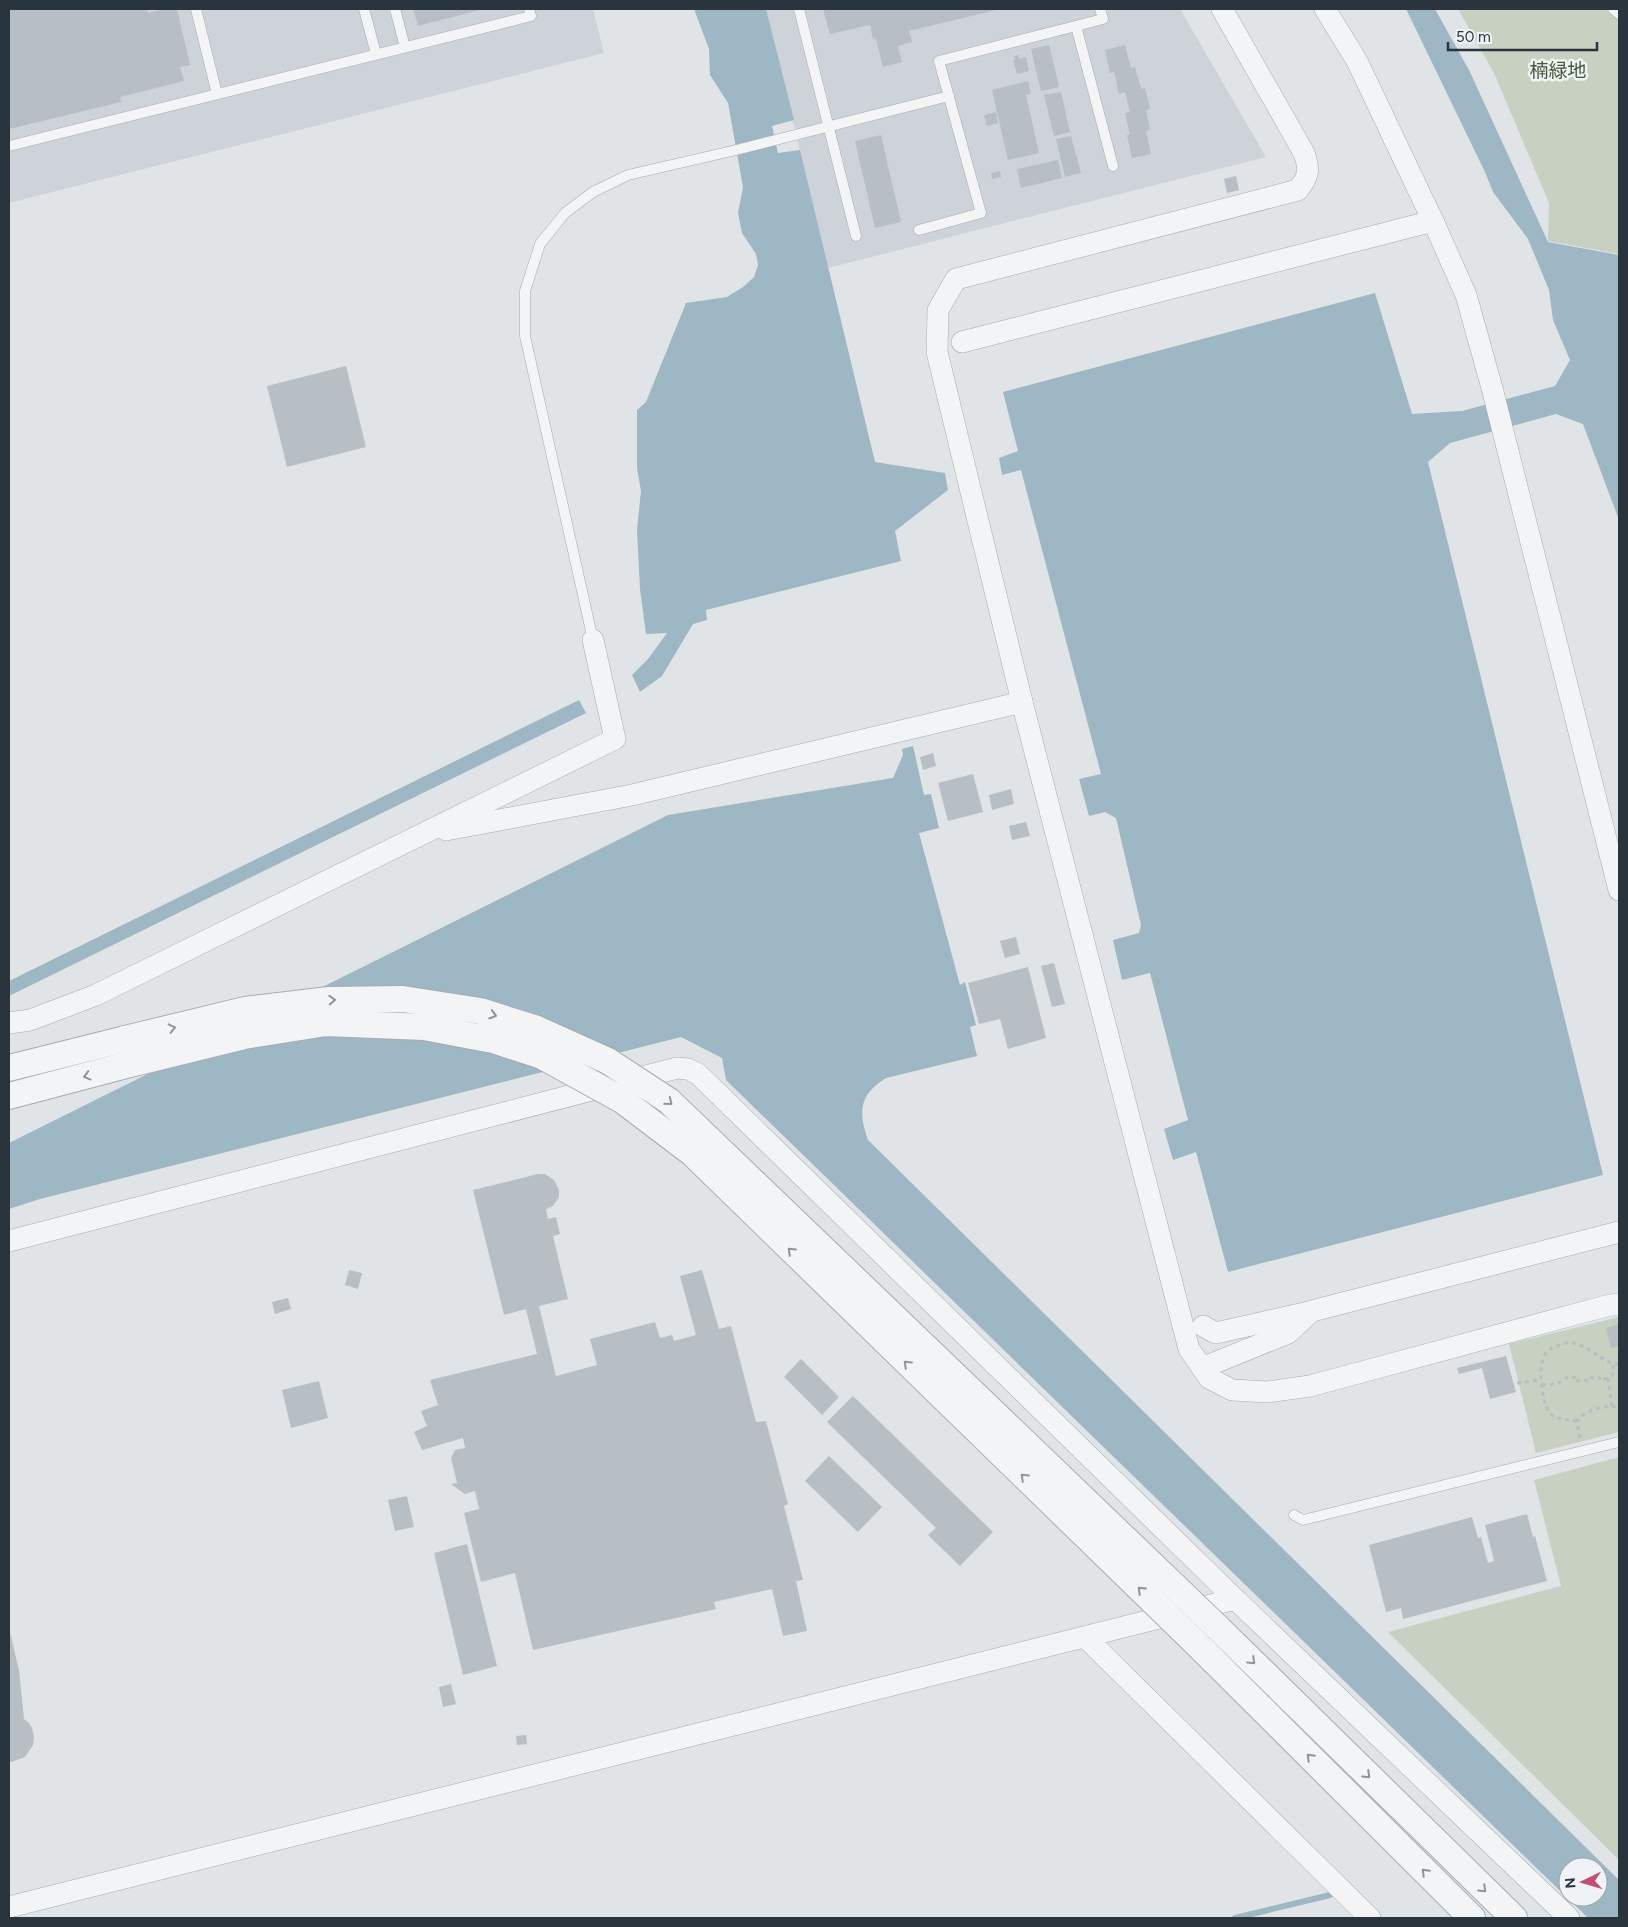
<svg xmlns="http://www.w3.org/2000/svg" width="1628" height="1927" viewBox="0 0 1628 1927" font-family="Figtree,'Noto Sans JP',sans-serif">
  <rect width="100%" height="100%" fill="#e0e4e7"/>
  <!-- built -->
  <g fill="#ced3d9">
    <polygon points="9,9 593,9 604,53 9,203"/>
    <polygon points="766,9 1180,9 1266,157 828,268"/>
  </g>
  <!-- green -->
  <g fill="#c8d1c1">
    <polygon points="1458,9 1619,9 1619,254 1548,241 1549,203 1494,73"/>
    <polygon points="1619,1317 1619,1432 1536,1453 1509,1344"/>
    <polygon points="1619,1457 1619,1860 1388,1632 1561,1586 1534,1480"/>
  </g>
  <!-- water -->
  <g fill="#9db7c5" fill-rule="evenodd">
    <polygon points="694,9 766,9 794,120 772,126 778,153 800,150 875,462 945,473 948,490 895,531 901,561 706,610 707,620 693,624 662,676 640,692 632,675 648,659 667,633 646,634 640,589 637,530 641,491 637,468 637,410 646,402 686,303 727,297 743,287 754,277 758,265 756,254 742,233 738,213 743,187 728,103 710,75 709,49"/>
    <polygon points="1406,9 1435,9 1469,70 1548,242 1619,255 1619,520 1583,424 1556,414 1450,443 1428,462 1603,1175 1228,1272 1196,1152 1173,1160 1164,1129 1188,1120 1150,973 1122,980 1113,940 1139,933 1141,925 1116,818 1105,812 1089,816 1079,779 1101,774 1021,470 1002,475 999,458 1018,451 1003,392 1375,293 1412,414 1462,411 1555,386 1570,360 1553,320 1549,290 1528,239 1493,192 1485,172"/>
    <polygon points="579,700 586,713 9,996 9,981"/>
    <path d="M913 746 924 795 931 794 939 828 919 833 960 985 965 982 976 1025 970 1027 977 1056 886 1078C859 1095 858 1111 868 1140L1619 1880V1918H1588L726 1080 722 1058 681 1037 40 1199 9 1209V1143L668 815 893 778 903 755 902 749ZM1568 1867H1598V1897H1568Z"/>
  </g>
  <g fill="none" stroke-linecap="round" stroke-linejoin="round">
    <!-- stream -->
    <polyline stroke="#9db7c5" stroke-width="6" points="1235,1918 1330,1895"/>
  </g>
  <!-- building -->
  <g fill="#b7bec4">
    <polygon points="9,9 147,9 148,13 165,9 177,9 190,65 180,67 184,81 120,97 121,102 9,129"/>
    <polygon points="413,9 483,9 418,26"/>
    <polygon points="823,9 1000,9 909,31 912,42 898,46 902,62 883,67 876,39 873,40 870,25 830,34"/>
    <polygon points="1049,45 1059,87 1041,91 1031,49"/>
    <polygon points="1125,45 1131,68 1135,67 1141,89 1145,88 1150,109 1146,110 1150,130 1146,131 1151,154 1132,158 1127,135 1130,134 1125,113 1130,112 1125,92 1119,94 1114,72 1110,73 1105,50"/>
    <polygon points="1018,55 1019,59 1026,57 1029,71 1017,74 1013,60 1015,60 1014,56"/>
    <polygon points="1028,81 1031,94 1026,95 1039,153 1008,160 992,90"/>
    <polygon points="1061,92 1070,132 1054,136 1044,95"/>
    <polygon points="996,112 998,123 987,126 984,115"/>
    <polygon points="881,135 901,222 875,228 855,141"/>
    <polygon points="1071,136 1081,173 1065,177 1056,139"/>
    <polygon points="1058,160 1062,178 1021,188 1017,169"/>
    <polygon points="1000,171 1001,177 992,179 991,173"/>
    <polygon points="1236,176 1239,190 1227,193 1224,179"/>
    <polygon points="346,366 366,447 287,467 267,386"/>
    <polygon points="933,753 936,766 923,770 920,757"/>
    <polygon points="973,774 983,812 948,821 938,783"/>
    <polygon points="1011,789 1014,804 992,810 989,795"/>
    <polygon points="1026,822 1030,836 1012,840 1009,826"/>
    <polygon points="1016,937 1020,954 1005,958 1000,941"/>
    <polygon points="1054,963 1065,1004 1052,1007 1041,966"/>
    <polygon points="1028,967 1046,1038 1008,1049 1000,1019 979,1024 968,983"/>
    <polygon points="538,1174 545,1174 554,1180 559,1190 559,1197 553,1206 546,1209 548,1219 556,1217 560,1234 553,1236 568,1299 539,1306 556,1376 597,1365 590,1339 655,1322 660,1338 672,1335 674,1341 696,1335 680,1276 702,1270 719,1329 731,1326 756,1422 766,1421 788,1504 784,1506 803,1580 796,1581 807,1631 783,1636 772,1589 714,1602 716,1609 533,1650 515,1573 481,1582 464,1513 479,1509 475,1491 465,1494 451,1484 457,1483 451,1458 455,1450 465,1448 463,1438 422,1450 414,1432 427,1426 421,1411 438,1405 430,1380 537,1354 526,1309 504,1315 473,1190"/>
    <polygon points="349,1270 362,1273 358,1289 345,1285"/>
    <polygon points="288,1298 291,1309 275,1314 272,1302"/>
    <polygon points="1619,1324 1619,1346 1611,1348 1606,1328"/>
    <polygon points="1506,1356 1516,1392 1490,1399 1482,1368 1459,1374 1457,1368"/>
    <polygon points="801,1359 839,1397 822,1415 784,1377"/>
    <polygon points="319,1381 328,1418 291,1428 282,1390"/>
    <polygon points="853,1396 993,1532 960,1566 928,1535 936,1528 827,1422"/>
    <polygon points="829,1456 882,1507 858,1532 805,1481"/>
    <polygon points="407,1496 414,1527 395,1531 388,1500"/>
    <polygon points="1527,1514 1533,1537 1535,1536 1547,1581 1403,1619 1401,1608 1386,1612 1369,1545 1472,1517 1478,1538 1481,1537 1488,1563 1494,1561 1485,1525"/>
    <polygon points="467,1544 497,1666 463,1675 434,1553"/>
    <polygon points="9,1628 19,1670 24,1719 29,1723 32,1728 34,1737 33,1745 25,1757 11,1762 9,1762"/>
    <polygon points="451,1684 456,1704 443,1707 439,1687"/>
    <polygon points="526,1735 527,1744 517,1745 516,1736"/>
  </g>
  <g fill="none" stroke-linecap="round" stroke-linejoin="round">
    <!-- service casing -->
    <g stroke="#a6acb1" stroke-width="11">
      <g id="service">
        <polyline points="196,9 217,94"/>
        <polyline points="364,9 376,54"/>
        <polyline points="395,9 405,47"/>
        <polyline points="799,9 856,236"/>
        <polyline points="1613,9 1619,14"/>
        <polyline points="1076,26 1113,166"/>
        <polyline points="9,146 531,16 529,9"/>
        <polyline points="919,230 981,213 939,61 1103,19 1100,9"/>
        <polyline points="593,640 525,336 525,291 540,244 565,213 593,192 628,175 732,151 949,96"/>
        <polyline points="1294,1515 1303,1520 1619,1442"/>
      </g>
    </g>
    <!-- minor casing -->
    <g stroke="#a6acb1" stroke-width="22">
      <g id="minor">
        <path d="M1222 9 1304 153C1310 170 1309 176 1298 190L956 279 938 310 937 352 1022 702 1189 1349 1209 1378 1232 1390 1268 1392 1310 1386 1606 1306 1619 1304"/>
        <polyline points="1325,9 1357,61 1433,221 1466,295 1492,388 1619,890"/>
        <polyline points="962,342 1433,221"/>
        <polyline points="446,830 632,795 1022,702"/>
        <polyline points="9,1023 30,1020 96,995 615,739 593,640"/>
        <polyline points="9,1241 677,1068 688,1069 698,1074 1235,1599 1569,1918"/>
        <polyline points="1203,1326 1216,1333 1309,1312"/>
        <polyline points="1202,1368 1288,1333 1312,1311 1619,1232"/>
        <polyline points="1085,1637 1370,1918"/>
        <polyline points="9,1907 1235,1599"/>
      </g>
    </g>
    <!-- tertiary casing -->
    <g stroke="#a6acb1" stroke-width="28">
      <g id="tertiary">
        <polyline points="9,1068 125,1039"/>
        <polyline points="9,1096 134,1063"/>
        <polyline points="1217,1627 1514,1918"/>
        <polyline points="1201,1648 1472,1918"/>
      </g>
    </g>
    <!-- path -->
    <g stroke="#babec2" stroke-width="3" stroke-dasharray="4 4" stroke-linecap="butt">
      <polyline points="1608,1378 1612,1406"/>
      <polyline points="1517,1383 1541,1380"/>
      <polyline points="1542,1385 1557,1384 1566,1378 1574,1377 1574,1381 1591,1380 1591,1378 1599,1377 1600,1380 1608,1378 1612,1376 1614,1363"/>
      <path d="M1577 1421C1571 1420 1561 1420 1555 1417 1541 1412 1538 1368 1544 1356 1548 1349 1559 1344 1567 1343 1583 1342 1592 1353 1605 1360 1609 1363 1614 1363 1619 1364"/>
      <path d="M1580 1438 1577 1421C1587 1409 1604 1405 1619 1407"/>
    </g>
    <!-- service -->
    <use href="#service" stroke="#f2f4f6" stroke-width="10"/>
    <!-- minor -->
    <use href="#minor" stroke="#f2f4f6" stroke-width="21"/>
    <!-- tertiary -->
    <use href="#tertiary" stroke="#f2f4f6" stroke-width="26"/>
    <!-- tertiary-bridge casing -->
    <g stroke="#a6acb1" stroke-width="28" stroke-linecap="butt">
      <g id="tertiary-bridge">
        <polyline points="125,1039 245,1010 329,1000 403,999 480,1011 537,1029 608,1061 669,1101 1217,1627"/>
        <polyline points="134,1063 244,1036 326,1023 424,1027 493,1040 542,1056 622,1100 692,1153 1201,1648"/>
      </g>
    </g>
    <!-- tertiary-bridge -->
    <use href="#tertiary-bridge" stroke="#f2f4f6" stroke-width="26"/>
  </g>
  <!-- one-way arrows -->
  <defs><path id="oneway-chevron" d="M-2-3.5L2.5 0L-2 3.5" fill="none" stroke-width="1.6" stroke-linecap="round" stroke-linejoin="round" transform="scale(1.25)"/></defs>
  <g stroke="#8e949a">
    <use href="#oneway-chevron" transform="translate(332 1000) rotate(-3)"/>
    <use href="#oneway-chevron" transform="translate(493 1015) rotate(17)"/>
    <use href="#oneway-chevron" transform="translate(172 1028) rotate(-13)"/>
    <use href="#oneway-chevron" transform="translate(87 1076) rotate(165)"/>
    <use href="#oneway-chevron" transform="translate(669 1102) rotate(39)"/>
    <use href="#oneway-chevron" transform="translate(791 1251) rotate(-136)"/>
    <use href="#oneway-chevron" transform="translate(907 1364) rotate(-136)"/>
    <use href="#oneway-chevron" transform="translate(1024 1477) rotate(-136)"/>
    <use href="#oneway-chevron" transform="translate(1141 1590) rotate(-136)"/>
    <use href="#oneway-chevron" transform="translate(1252 1661) rotate(44)"/>
    <use href="#oneway-chevron" transform="translate(1310 1757) rotate(-135)"/>
    <use href="#oneway-chevron" transform="translate(1367 1775) rotate(44)"/>
    <use href="#oneway-chevron" transform="translate(1425 1872) rotate(-135)"/>
    <use href="#oneway-chevron" transform="translate(1483 1889) rotate(44)"/>
  </g>
  <g text-anchor="middle" dominant-baseline="central" stroke-width="5" stroke-linejoin="round" paint-order="stroke">
    <!-- park labels -->
    <g font-size="19" fill="#435838" stroke="#eff3f5">
      <text x="1558" y="70">楠緑地</text>
    </g>
  </g>
  <!-- border -->
  <rect width="1628" height="1927" fill="none" stroke="#2a343d" stroke-width="20"/>
  <!-- north arrow -->
  <g transform="translate(1583 1882) rotate(265)"><circle r="24" fill="#eff3f5" stroke="#a0a7ab"/>
  <path d="M0-4L9 19L0 12L-9 19Z" fill="#c34e73"/>
  <text y="-8" font-size="14" font-weight="bold" text-anchor="middle" fill="#2a343d">N</text>
  </g>
  <!-- scale -->
  <path d="M1448 42v8h149v-8" fill="none" stroke="#2a343d" stroke-width="2.5"/>
  <text x="1456" y="42" font-size="15" fill="#2a343d" stroke="#eff3f5" stroke-width="4" paint-order="stroke">50 m</text>
</svg>
